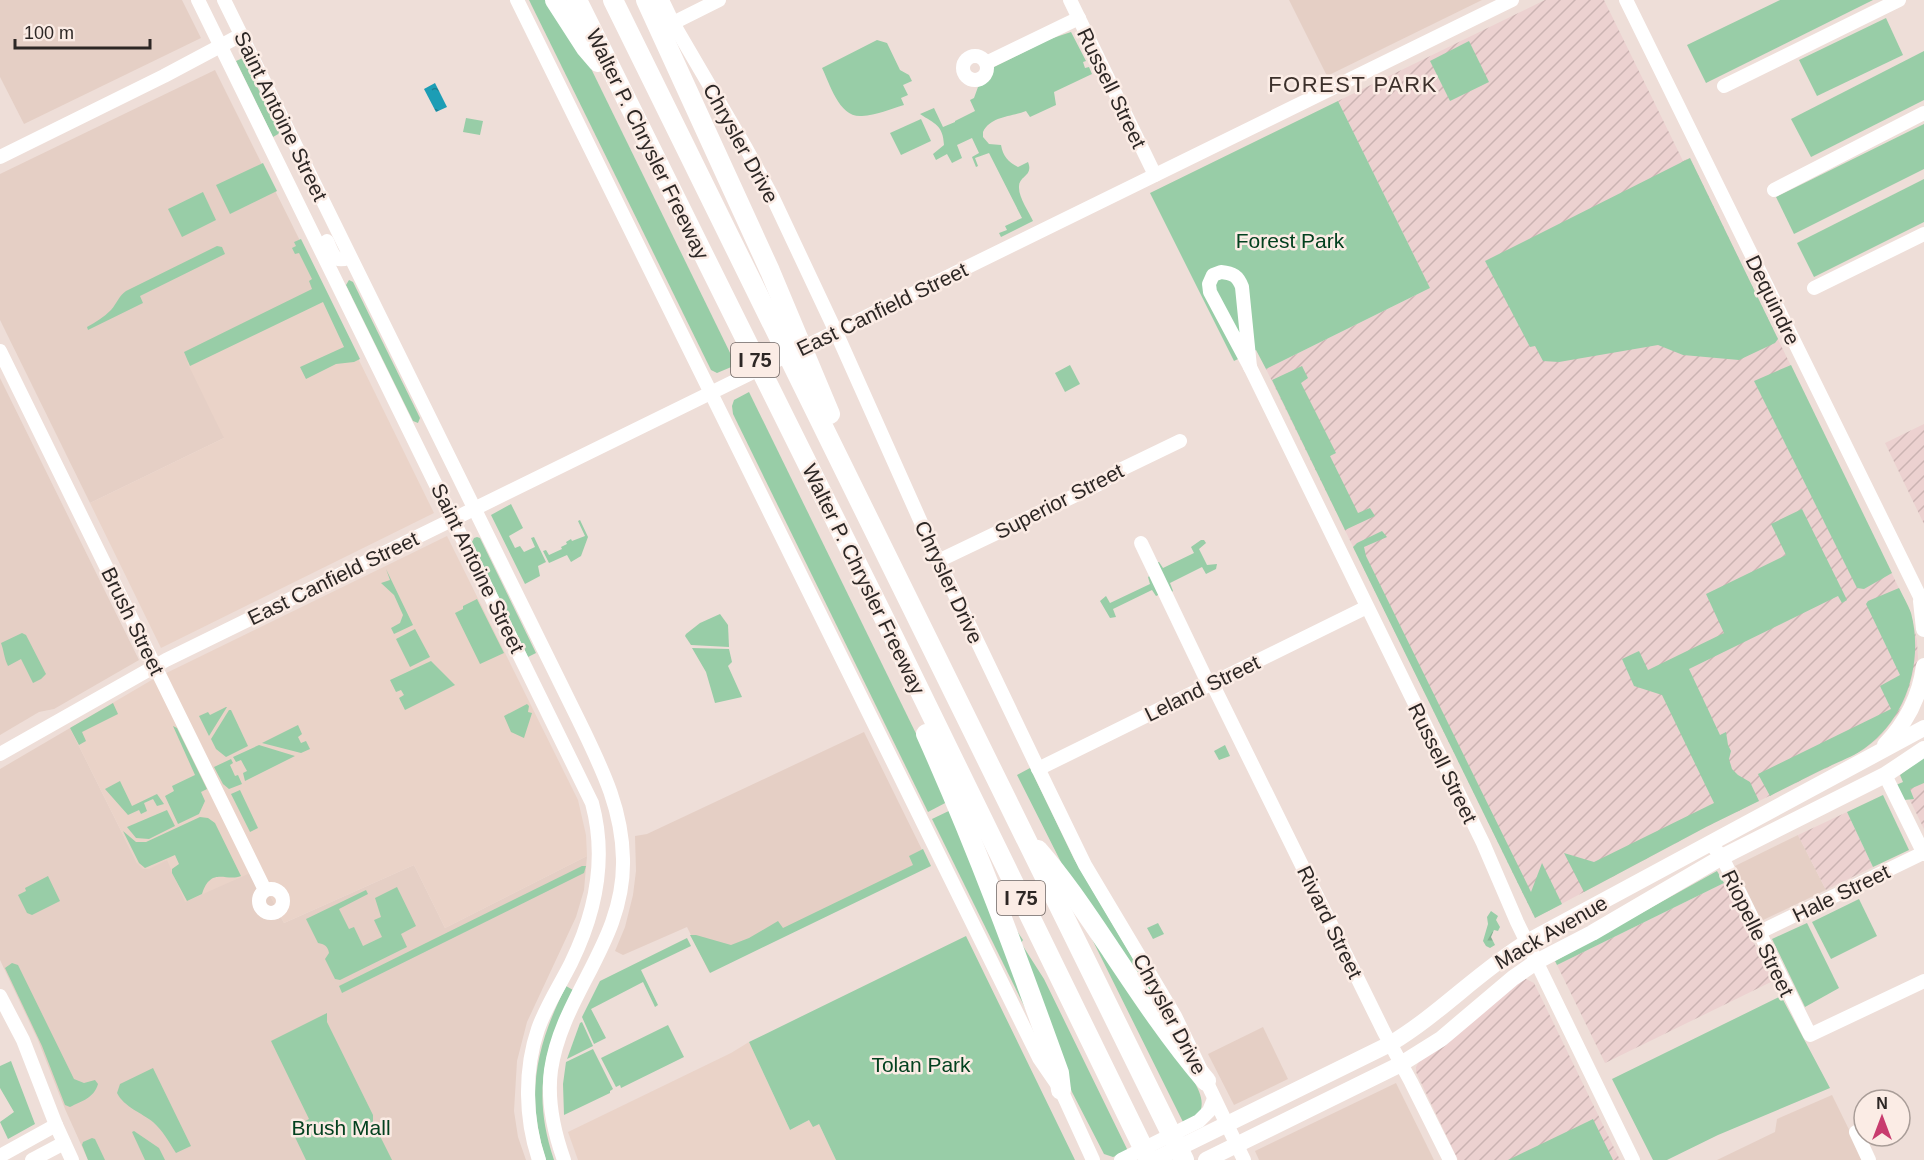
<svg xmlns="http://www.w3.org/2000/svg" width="1924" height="1160" viewBox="0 0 1924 1160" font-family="Helvetica,sans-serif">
  <defs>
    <pattern id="industrial-furrows" width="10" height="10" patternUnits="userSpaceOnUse" patternTransform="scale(1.5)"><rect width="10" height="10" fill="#ecd1d0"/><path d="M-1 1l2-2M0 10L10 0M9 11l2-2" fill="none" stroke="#cbb3b2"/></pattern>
    <pattern id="forest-firs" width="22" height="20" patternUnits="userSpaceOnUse" patternTransform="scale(1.5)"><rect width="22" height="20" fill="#98cda7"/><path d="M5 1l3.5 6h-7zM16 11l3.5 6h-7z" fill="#83b090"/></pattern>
    <pattern id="water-ripples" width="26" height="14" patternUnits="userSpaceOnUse" patternTransform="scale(1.5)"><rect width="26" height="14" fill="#1c9db5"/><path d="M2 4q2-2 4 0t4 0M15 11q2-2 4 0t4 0" fill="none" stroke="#198093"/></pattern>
  </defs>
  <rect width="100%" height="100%" fill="#eeded8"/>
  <!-- built -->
  <g fill="#e5cfc5">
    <polygon points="0,0 182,0 201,38 24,124 0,77"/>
    <polygon points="1289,0 1482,0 1327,76"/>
    <polygon points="215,70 325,291 224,438 90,503 0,320 0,174"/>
    <polygon points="0,378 139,660 54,709 39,712 0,735"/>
    <polygon points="70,728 137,863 167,860 257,869 284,923 414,865 445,928 587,856 584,890 576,917 527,1022 517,1061 514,1111 518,1137 526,1160 88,1160 65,1109 38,1040 0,960 0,769"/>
    <polygon points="864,732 929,864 709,972 687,927 623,955 615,951 625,927 633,895 636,871 635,836 647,834"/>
    <polygon points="1798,835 1826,890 1761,921 1735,866"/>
    <polygon points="1263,1027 1288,1079 1234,1105 1208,1054"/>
    <polygon points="1396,1083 1434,1160 1259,1160 1255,1151"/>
    <polygon points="1832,1095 1864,1160 1717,1160 1775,1132 1777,1119"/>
  </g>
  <!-- industrial -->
  <g fill="url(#industrial-furrows)">
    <polygon points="1545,0 1604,0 1683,161 1690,158 1911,613 1917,641 1918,659 1905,700 1897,715 1880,737 1863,750 1708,826 1535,918 1266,369 1430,288 1338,101"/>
    <polygon points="1924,424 1924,524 1885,443"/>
    <polygon points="1924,774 1924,829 1902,784"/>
    <polygon points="1847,812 1873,867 1826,890 1798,835"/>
    <polygon points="1724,883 1773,981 1605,1063 1557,965"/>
    <polygon points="1526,979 1534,983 1620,1160 1458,1160 1416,1072 1416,1067 1420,1060 1520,980"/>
  </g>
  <!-- education -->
  <g fill="#ead3c8">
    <polygon points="325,291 434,513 161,648 90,503 224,438 187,362"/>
    <polygon points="447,536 578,800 586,835 587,856 445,928 414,865 284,923 257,870 185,902 167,860 149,869 143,869 137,863 70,728 150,681"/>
    <polygon points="749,1042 790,1130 809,1120 819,1124 836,1160 578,1160 568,1132 731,1053"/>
  </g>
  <!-- green -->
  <g fill="#98cda7">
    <polygon points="529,0 546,0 580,46 736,365 717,373 711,370"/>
    <polygon points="1780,0 1873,0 1706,83 1687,45"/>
    <polygon points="1886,18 1903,55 1817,96 1799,60"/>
    <path d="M1071 32 1086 61 1083 62 1085 68 1089 67 1092 74 1054 92 1056 105 1030 117 1026 111C1011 117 991 116 983 132V137L989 144 1001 145C1003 156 1008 162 1018 167L1028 162C1034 177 1018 175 1019 188 1019 198 1029 212 1033 221L1001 237 999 233 1007 230 1005 226 1022 218 989 153 975 158 978 166 976 167 972 157 979 153 972 138 957 145 962 158 952 163 947 154 936 160 933 154 944 145C943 125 935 124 920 114L934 108 943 127 955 122V121L975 111 970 100 974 98 978 87 988 80 994 67 1050 39Z"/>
    <path d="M877 40 887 43 900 70 909 75 912 81 903 85 908 95 901 98 904 105C891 109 876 115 862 116 839 118 830 84 822 68Z"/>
    <polygon points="1469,41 1489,82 1450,101 1430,61"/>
    <polygon points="1924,51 1924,100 1811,157 1791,119"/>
    <polygon points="243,58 280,133 273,137 236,61"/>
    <polygon points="1338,101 1430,288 1266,369 1256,350 1234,361 1150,193"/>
    <polygon points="466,118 483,121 480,135 463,132"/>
    <polygon points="921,119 931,141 901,155 890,133"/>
    <polygon points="1924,124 1924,169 1794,234 1776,197"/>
    <polygon points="1690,158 1778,339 1775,343 1739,360 1683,355 1658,345 1559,362 1543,361 1535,346 1530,347 1485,261"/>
    <polygon points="263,163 277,191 230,214 216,185"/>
    <polygon points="1924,179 1924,222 1814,277 1797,243"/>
    <polygon points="203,192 216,220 182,237 168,209"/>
    <polygon points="301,239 360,359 354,362 336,364 306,379 300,367 344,347 323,302 190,366 184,352 312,289 309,281 312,279 299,253 295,254 292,248 296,246 294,242"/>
    <path d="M217 246 222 247 225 254 140 296 143 303 88 330 87 327C96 322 104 317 111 310 117 303 119 296 126 291Z"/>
    <polygon points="349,280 353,282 420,418 418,423 413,421 346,285"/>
    <polygon points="1070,365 1080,384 1065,392 1055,373"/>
    <polygon points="1791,365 1892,573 1864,589 1857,588 1754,381"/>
    <polygon points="1302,366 1308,378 1301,383 1336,453 1330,456 1358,513 1370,508 1375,516 1345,530 1272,380"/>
    <polygon points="749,392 949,801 928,812 733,414 732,406 734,400"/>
    <polygon points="511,504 523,528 509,536 515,548 520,546 524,552 535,547 531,538 534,537 546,562 538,566 540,576 525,584 491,515"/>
    <polygon points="1802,509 1847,600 1842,603 1838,596 1689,669 1720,735 1726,732 1728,745 1731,751 1729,759 1732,769 1738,775 1750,782 1759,801 1708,826 1584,892 1564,853 1594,862 1714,803 1662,695 1634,686 1622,659 1639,651 1648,670 1724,633 1706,594 1786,555 1771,524"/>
    <polygon points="580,520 588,537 581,556 571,562 567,555 549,563 543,551 546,550 549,555 562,549 561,547 567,544 566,542 571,539 572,541 585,536 578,521"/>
    <polygon points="1382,531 1387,537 1364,547 1366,556 1531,892 1542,863 1562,904 1535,918 1353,547 1357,543"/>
    <polygon points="477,537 480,538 536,653 528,657 472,542 474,538"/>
    <polygon points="1201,540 1204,540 1206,543 1199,549 1207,565 1217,564 1216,569 1206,574 1202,567 1170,583 1173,591 1170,593 1155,563 1159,562 1163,568 1194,553 1191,547"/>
    <polygon points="386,569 413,625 394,634 391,628 400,623 403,615 394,595 381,583 390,580"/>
    <polygon points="1151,575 1161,594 1156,596 1152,590 1113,609 1116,617 1110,618 1100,601 1106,596 1110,603 1150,584 1148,577"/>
    <path d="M1899 588C1903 596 1908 605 1911 613 1924 662 1906 719 1865 748 1856 755 1843 760 1832 765 1811 775 1791 785 1770 796L1758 774 1891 709 1880 686 1900 675 1866 604 1868 601Z"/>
    <polygon points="477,599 504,653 480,664 455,613 463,609 463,606"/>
    <polygon points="720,614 728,625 729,647 691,645 685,636 686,634 700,623"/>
    <polygon points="415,629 430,657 410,667 396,639"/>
    <path d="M22 633 26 635 46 674 41 679 33 683 21 659 8 666C4 658 4 651 1 643Z"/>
    <polygon points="692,648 729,649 732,662 728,666 742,697 715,703 706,672"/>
    <polygon points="431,661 455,685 405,710 399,698 404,695 401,690 396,692 390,680"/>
    <polygon points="113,703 118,714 82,732 86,741 79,745 70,728"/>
    <polygon points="527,704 529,706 528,712 532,713 524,738 511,732 504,716"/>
    <polygon points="226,707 227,707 209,736 199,716 208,712 210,715"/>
    <polygon points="229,710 231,710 248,746 226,757 216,749 211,739"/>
    <polygon points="298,725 302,734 298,737 301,743 306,741 310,749 301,753 262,743"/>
    <polygon points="173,726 177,728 207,789 201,792 205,801 199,814 178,824 165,796 174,791 172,786 195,775"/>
    <polygon points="259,745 295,756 245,781 243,773 247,771 241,760 236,762 233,757"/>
    <polygon points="1225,745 1230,756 1219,760 1214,751"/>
    <polygon points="1924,757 1924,783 1910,789 1914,799 1904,800 1896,785 1903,782 1900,775"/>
    <polygon points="231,759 233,763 230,765 235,776 238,775 242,784 229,789 223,784 214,767"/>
    <polygon points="1030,768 1074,859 1170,1021 1066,872 1017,775"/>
    <polygon points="120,781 132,806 157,794 164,804 157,806 153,799 144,803 147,811 141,814 139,810 128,815 105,789"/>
    <polygon points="240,790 258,828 250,832 231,794"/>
    <polygon points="1883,795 1909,850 1873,867 1847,812"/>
    <polygon points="955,808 1037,1032 932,819"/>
    <polygon points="167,810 175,826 149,839 136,838 127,827"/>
    <path d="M200 817 208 818 215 823 241 876C226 882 211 866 202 894L187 901 172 873V869L179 864 175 855 145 868 139 863 123 831 136 842H146Z"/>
    <polygon points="923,849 931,866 710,973 690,935 696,935 731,945 749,938 778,921 783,928 913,865 909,856"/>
    <polygon points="582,866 586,866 584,873 342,993 339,986"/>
    <polygon points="1717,871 1724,883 1557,965 1555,961"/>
    <polygon points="48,876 60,901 32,915 27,913 18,895 26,891 25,888"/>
    <path d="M397 887 416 926 401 934 407 947 340 980 335 979 325 959 329 953C328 946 324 944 318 943L306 919 366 890 368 894 339 909 349 929 354 927 363 946 382 937 374 920 381 917 375 898Z"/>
    <polygon points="1859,899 1877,936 1831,959 1812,922"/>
    <polygon points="1158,923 1164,934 1153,939 1147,928"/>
    <polygon points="1807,923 1839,988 1805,1007 1772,939"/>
    <path d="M1087 929 1193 1079C1200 1093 1205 1101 1199 1116L1184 1124Z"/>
    <polygon points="1017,931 1023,940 1021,943 1044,979 1128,1151 1113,1157 1104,1154 1072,1092 1014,934"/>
    <polygon points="966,936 1075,1160 836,1160 819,1124 813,1127 809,1120 790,1130 749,1042"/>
    <polygon points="687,938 691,946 641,970 658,1005 655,1007 643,982 591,1009 606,1038 594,1044 582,1017 600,981"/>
    <path d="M12 963 18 965 74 1079 84 1083 95 1080 98 1084C94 1098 82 1101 70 1107L65 1105 42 1046 5 968Z"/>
    <path d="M566 986 573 990C543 1049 532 1095 554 1160H546C525 1095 536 1046 566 986Z"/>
    <polygon points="1781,996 1830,1088 1718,1135 1667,1160 1653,1160 1612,1079"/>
    <polygon points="327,1013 327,1022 373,1115 373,1122 392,1160 306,1160 294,1135 302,1132 298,1125 309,1119 271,1041"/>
    <polygon points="582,1022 593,1046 567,1059 580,1023"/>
    <polygon points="668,1025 684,1057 621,1088 620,1085 616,1087 601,1058"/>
    <polygon points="593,1049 613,1089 610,1091 610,1093 564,1115 563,1084 566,1062"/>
    <polygon points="11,1061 35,1124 8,1139 0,1122 14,1112 0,1088 0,1066"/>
    <path d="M153 1068 191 1146 176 1153C169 1142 163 1131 153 1122 142 1113 124 1107 117 1093L120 1084Z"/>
    <polygon points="1593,1119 1613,1160 1508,1160 1587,1122"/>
    <polygon points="134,1131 159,1148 165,1160 145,1160 132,1132"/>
    <polygon points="92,1138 95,1139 105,1160 88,1160 82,1145 83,1142"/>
  </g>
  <!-- forest -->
  <polygon fill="url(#forest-firs)" points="1491,911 1498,916 1496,920 1500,927 1498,931 1494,930 1491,937 1495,945 1490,948 1486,946 1483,941 1488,924 1487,917"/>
  <!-- water -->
  <polygon fill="url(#water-ripples)" points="435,83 447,107 436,112 424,89"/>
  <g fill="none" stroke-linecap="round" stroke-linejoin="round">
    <!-- minor -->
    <g stroke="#fff" stroke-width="14">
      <path d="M198 0 592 803C607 858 596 912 571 963 560 985 546 1006 538 1029 524 1070 525 1119 539 1160"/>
      <path d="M224 0 579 721C601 767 622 807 623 859 625 942 562 994 551 1070 547 1100 554 1132 564 1160"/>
      <polyline points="517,0 1039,1058 1061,1090 1093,1160"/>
      <polyline points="662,0 673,23 746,148 772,196 836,332 932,547 1035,762 1085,865 1175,1016 1244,1160"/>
      <polyline points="1070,0 1155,175"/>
      <polyline points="1626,0 1924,605"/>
      <polyline points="673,23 719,0"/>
      <circle cx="975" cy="68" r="12"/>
      <polyline points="986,63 1079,18"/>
      <polyline points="1724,86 1899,0"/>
      <polyline points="0,157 164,76 241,35"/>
      <polyline points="1774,190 1924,113"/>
      <path d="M327 241C333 254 334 264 350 257"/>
      <path d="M1221 272C1233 273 1238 276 1242 287L1250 367 1210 292 1209 284 1213 275Z"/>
      <polyline points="1814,288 1924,234"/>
      <polyline points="0,351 265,890"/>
      <polyline points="1250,367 1483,843 1517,922 1633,1160"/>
      <polyline points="1141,543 1209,685"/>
      <polyline points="938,561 1099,484 1122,469 1180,441"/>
      <polyline points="1212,683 1384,1032 1411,1082 1450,1160"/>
      <polyline points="0,754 166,660 1512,0"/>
      <polyline points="1038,769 1367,607"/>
      <polyline points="1885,775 1924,854"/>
      <polyline points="1710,843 1722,857 1810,1035 1924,981"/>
      <circle cx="271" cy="901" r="12"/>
      <polyline points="1758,933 1923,853"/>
      <polyline points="0,996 23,1040 56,1125 72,1160"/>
      <polyline points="1856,1132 1869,1160"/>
      <polyline points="0,1156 56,1125"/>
      <polyline points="32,1160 64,1143"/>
      <polyline points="1121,1160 1199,1121 1209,1111 1214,1099"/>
    </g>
    <!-- major -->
    <g stroke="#fff" stroke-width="16">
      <polyline points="1921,601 1924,629"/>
      <path d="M1885 745C1906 723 1920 696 1924 666"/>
      <path d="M1154 1160 1390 1044C1440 1014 1478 972 1527 942L1924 728"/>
      <polyline points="1206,1160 1401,1064 1441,1039 1513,978 1536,962 1592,933 1722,857 1885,775 1924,749"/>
    </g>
    <!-- highway -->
    <g stroke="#fff" stroke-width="20">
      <polyline points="555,0 586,48 598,62"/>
      <polyline points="577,0 893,636 1149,1160"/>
      <polyline points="613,0 1184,1160"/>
      <polyline points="646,0 770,271 830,414"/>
      <path d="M926 734C976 845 1018 959 1059 1073L1061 1090"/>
      <path d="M1038 850C1065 881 1086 913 1109 947 1139 992 1170 1039 1206 1081"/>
    </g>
  </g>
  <g text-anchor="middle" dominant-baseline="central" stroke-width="5" stroke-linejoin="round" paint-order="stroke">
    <!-- shield labels -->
    <g fill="#fbece5" stroke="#6b625f" stroke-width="1.5">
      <rect x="731" y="343" width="48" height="34" rx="4.5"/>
      <rect x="997" y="881" width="48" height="34" rx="4.5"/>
    </g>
    <g font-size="20" font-weight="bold" fill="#2d2725">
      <text x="755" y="360">I 75</text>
      <text x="1021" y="898">I 75</text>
    </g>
    <!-- street labels -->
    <g font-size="21" fill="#2d2725" stroke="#fbece5">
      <text transform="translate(1112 88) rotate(64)">Russell Street</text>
      <text transform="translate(281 116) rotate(64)">Saint Antoine Street</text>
      <text transform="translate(741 143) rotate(61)">Chrysler Drive</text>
      <text transform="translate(648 144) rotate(64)">Walter P. Chrysler Freeway</text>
      <text transform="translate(1773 300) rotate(64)">Dequindre</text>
      <text transform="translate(882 309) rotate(-26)">East Canfield Street</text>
      <text transform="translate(1059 501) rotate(-27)">Superior Street</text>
      <text transform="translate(478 568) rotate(64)">Saint Antoine Street</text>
      <text transform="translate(333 578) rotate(-26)">East Canfield Street</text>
      <text transform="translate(864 579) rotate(64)">Walter P. Chrysler Freeway</text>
      <text transform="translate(949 582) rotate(65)">Chrysler Drive</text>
      <text transform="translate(133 621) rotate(64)">Brush Street</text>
      <text transform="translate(1202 688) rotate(-26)">Leland Street</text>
      <text transform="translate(1443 763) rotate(64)">Russell Street</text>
      <text transform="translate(1841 893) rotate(-26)">Hale Street</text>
      <text transform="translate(1330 922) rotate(64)">Rivard Street</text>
      <text transform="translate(1551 932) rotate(-30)">Mack Avenue</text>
      <text transform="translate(1758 933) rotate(64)">Riopelle Street</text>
      <text transform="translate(1170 1014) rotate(62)">Chrysler Drive</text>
    </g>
    <!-- park labels -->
    <g font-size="21" fill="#03411f" stroke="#fbece5">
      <text x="1290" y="240">Forest Park</text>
      <text x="921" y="1064">Tolan Park</text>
      <text x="341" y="1127">Brush Mall</text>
    </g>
    <!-- neighbourhood labels -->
    <g font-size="22" letter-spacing="1.5" fill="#3c302b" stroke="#fbece5">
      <text x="1353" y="84">FOREST PARK</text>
    </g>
  </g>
  <!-- north arrow -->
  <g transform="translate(1882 1118)"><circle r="28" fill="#fbece5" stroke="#a99d98" stroke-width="1.5"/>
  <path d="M0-4.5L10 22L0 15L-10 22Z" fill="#c83c6e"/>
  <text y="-9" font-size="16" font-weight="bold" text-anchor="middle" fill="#2d2725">N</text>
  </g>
  <!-- scale -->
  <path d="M15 39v9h135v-9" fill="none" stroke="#2d2725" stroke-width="3"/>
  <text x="24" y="39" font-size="18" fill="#2d2725" stroke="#fbece5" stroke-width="4.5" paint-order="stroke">100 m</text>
</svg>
